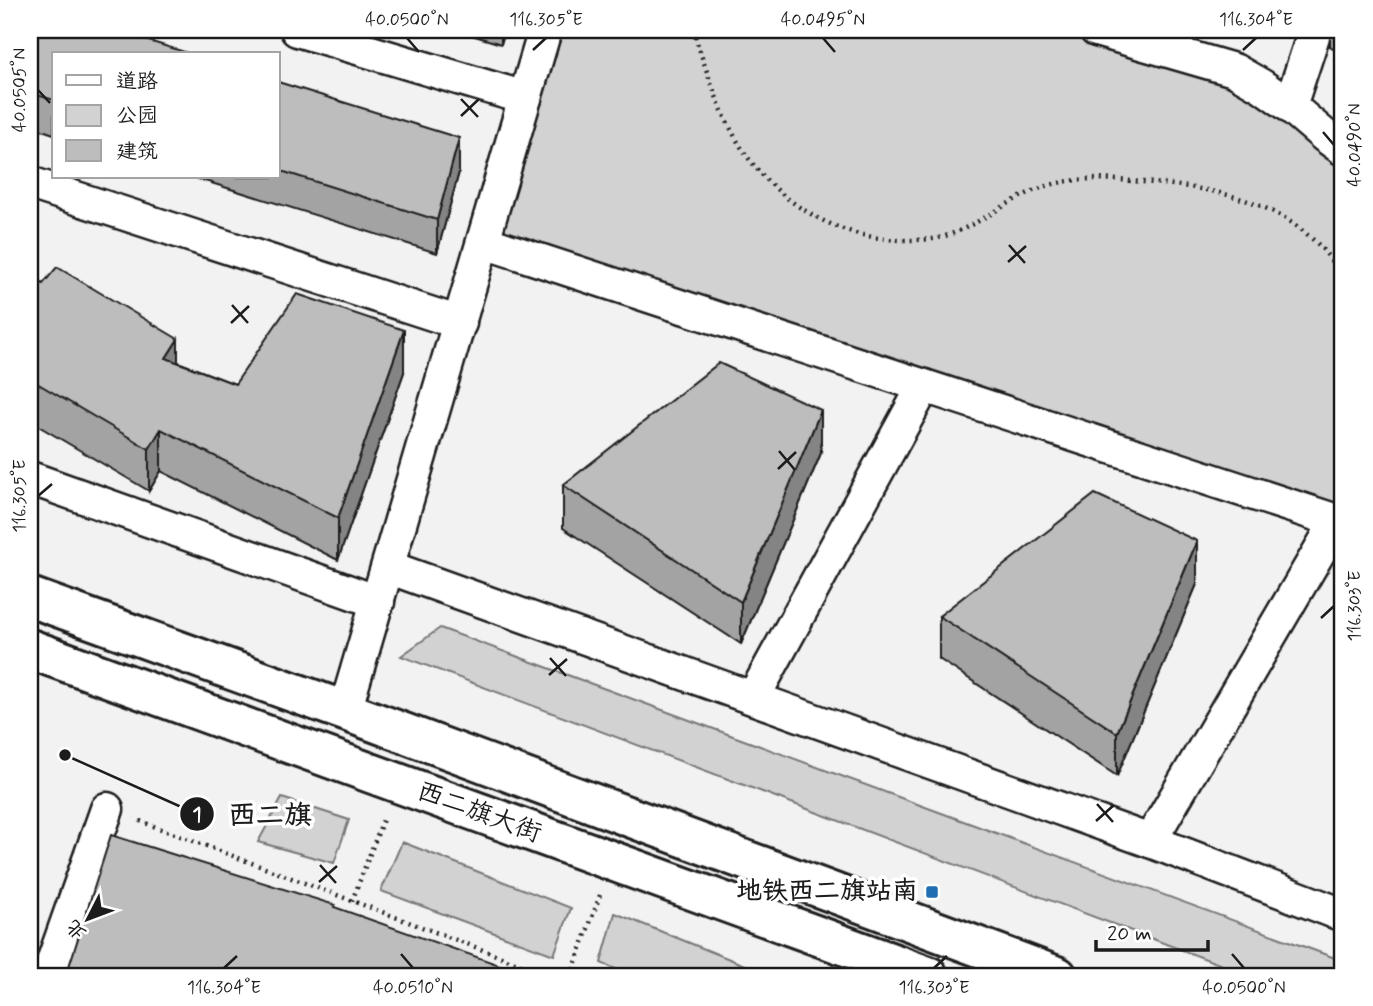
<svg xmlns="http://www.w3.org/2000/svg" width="1373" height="1006" viewBox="0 0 1373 1006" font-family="Mynerve,'LXGW WenKai TC',sans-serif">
  <rect width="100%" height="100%" fill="#f2f2f2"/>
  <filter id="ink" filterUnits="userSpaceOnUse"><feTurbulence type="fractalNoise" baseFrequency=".0143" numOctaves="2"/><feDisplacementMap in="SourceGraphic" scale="14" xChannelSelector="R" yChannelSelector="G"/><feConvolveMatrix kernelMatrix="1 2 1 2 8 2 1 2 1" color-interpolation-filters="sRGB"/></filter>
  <g filter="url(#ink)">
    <!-- built -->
    <polygon fill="#e2e2e2" points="1214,30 1269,30 1247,36"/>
    <!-- green -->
    <g fill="#d2d2d2" stroke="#777" stroke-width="2">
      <polygon points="545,30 1096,30 1234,70 1343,149 1343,523 484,242"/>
      <polygon points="440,628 1343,961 1343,976 1251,976 401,656"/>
      <polygon points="282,798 349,820 334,863 258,842"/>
      <polygon points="402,842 571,908 554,955 381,891"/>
      <polygon points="615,913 767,974 766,976 632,976 601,963"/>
    </g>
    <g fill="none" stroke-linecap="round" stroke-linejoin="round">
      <!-- street casing -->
      <g stroke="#1c1c1c" stroke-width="37">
        <g id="street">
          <polyline points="297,30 525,98"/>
          <polyline points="1096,30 1234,70 1262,86 1290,106 1325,136 1343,149"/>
          <polyline points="1290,106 1315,30"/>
          <polyline points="30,183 460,323"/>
          <polyline points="484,242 1343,523"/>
          <polyline points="30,478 378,602"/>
          <polyline points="388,567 1150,841 1343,915"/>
          <polyline points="753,698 924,386"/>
          <polyline points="345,711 545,30"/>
          <polyline points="1150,841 1337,521"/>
          <polyline points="48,976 107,809"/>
        </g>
      </g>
      <!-- secondary casing -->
      <g stroke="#1c1c1c" stroke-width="44">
        <g id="secondary">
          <polyline points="30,597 345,711 1057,976"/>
          <polyline points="30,649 928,976"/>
        </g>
      </g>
      <!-- path -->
      <g stroke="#1c1c1c" stroke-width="4.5" stroke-dasharray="2 5" stroke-linecap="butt">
        <path d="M693 30C707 72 721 119 747 156 783 207 843 240 905 240 917 240 931 240 942 237 980 226 1010 197 1047 186 1078 176 1110 179 1142 182 1200 187 1264 195 1310 237 1324 248 1333 264 1343 278"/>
        <polyline points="140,821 552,976"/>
        <polyline points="352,901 384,817"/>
        <polyline points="571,976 600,895"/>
      </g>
      <!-- street -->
      <use href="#street" stroke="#fff" stroke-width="32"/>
      <!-- secondary -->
      <use href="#secondary" stroke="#fff" stroke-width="38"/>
    </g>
    <!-- wall -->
    <g fill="#a3a3a3" stroke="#1c1c1c" stroke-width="2">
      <polygon points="30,30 54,54 54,134 30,126"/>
      <polygon points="455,30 505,30 501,44"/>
      <polygon points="1330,30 1343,30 1343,55 1330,46"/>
      <polygon points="278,82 459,172 437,253 192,177 278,177"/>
      <polygon points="30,275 43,284 178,362 235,384 404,372 338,560 161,471 149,491 30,421"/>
      <polygon points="821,453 741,644 563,528 563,485"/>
      <polygon points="1197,584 1117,776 939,659 939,616"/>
    </g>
    <!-- shaded-wall -->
    <g fill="#848484" stroke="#1c1c1c" stroke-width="2">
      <polygon points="501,30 505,30 501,44"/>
      <polygon points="459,138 459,172 437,253 437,220"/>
      <polygon points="404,330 404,372 338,560 338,518"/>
      <polygon points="178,339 178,381 166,358"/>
      <polygon points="821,410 821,453 741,644 741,602"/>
      <polygon points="161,429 161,471 149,491 149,449"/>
      <polygon points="1197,541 1197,584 1117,776 1117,733"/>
    </g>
    <!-- building -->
    <g fill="#bdbdbd" stroke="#1c1c1c" stroke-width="2">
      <polygon points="30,30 113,30 191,54 54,54 54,100 30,93"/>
      <polygon points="278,82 459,138 437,220 278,170"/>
      <polygon points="57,267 178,339 166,358 235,384 297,294 404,330 338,518 161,429 149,449 30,379 30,275 43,284"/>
      <polygon points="719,363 821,410 741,602 563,485"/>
      <polygon points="1095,494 1197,541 1117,733 939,616"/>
      <polygon points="111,835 335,905 334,907 531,976 66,976"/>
    </g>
  </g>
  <!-- ticks -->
  <path fill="none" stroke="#1c1c1c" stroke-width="2.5" d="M407 38 419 52M823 38 835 52M533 50 546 38M1243 50 1256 38M38 90 50 103M461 99 478 117M461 116 479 99M1323 132 1334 145M1009 245 1025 263M1008 262 1026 246M232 305 248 323M231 323 249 306M779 451 795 470M778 469 796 452M38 496 52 484M1321 618 1334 606M550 658 566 676M549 675 567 659M1097 804 1113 822M1096 821 1114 805M320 865 336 883M319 882 337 866M401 954 413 968M1232 954 1244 968M224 968 237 956M934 968 947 956"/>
  <!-- markers -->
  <rect fill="#1f6fb2" stroke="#fff" stroke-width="2.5" x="925" y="885" width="14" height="14" rx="3.5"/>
  <g text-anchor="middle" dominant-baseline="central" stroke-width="7" stroke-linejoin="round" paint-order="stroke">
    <!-- street labels -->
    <g font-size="26" fill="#1c1c1c" stroke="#fff">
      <text transform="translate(479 813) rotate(20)">西二旗大街</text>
    </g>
    <!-- poi labels -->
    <g font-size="26" font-weight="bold" fill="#1c1c1c" stroke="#fff" text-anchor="end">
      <text x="918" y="892">地铁西二旗站南</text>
    </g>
  </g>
  <!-- callouts -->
  <path fill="none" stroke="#1c1c1c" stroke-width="2.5" d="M65 755L197 814"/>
  <g fill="#1c1c1c" stroke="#fff" stroke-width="2.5">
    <circle cx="65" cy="755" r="7"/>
    <circle cx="197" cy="814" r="18"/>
  </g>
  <g font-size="21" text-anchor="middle" font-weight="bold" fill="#fff">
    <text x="197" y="821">1</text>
  </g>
  <g font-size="28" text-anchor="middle" font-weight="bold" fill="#1c1c1c" stroke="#fff" stroke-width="7" stroke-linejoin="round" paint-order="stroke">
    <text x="270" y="824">西二旗</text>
  </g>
  <!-- margin -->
  <rect width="1373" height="1006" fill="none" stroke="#fff" stroke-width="77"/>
  <!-- legend -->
  <rect x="52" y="52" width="228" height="126" fill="#ffffff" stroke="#a4a4a4" stroke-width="2"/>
  <rect x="66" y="75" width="35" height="10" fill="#ffffff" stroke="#a4a4a4" stroke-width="2"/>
  <text x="116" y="88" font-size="21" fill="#1c1c1c">道路</text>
  <rect x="66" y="105" width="35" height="21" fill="#d2d2d2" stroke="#a4a4a4" stroke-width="2"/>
  <text x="116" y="122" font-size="21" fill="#1c1c1c">公园</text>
  <rect x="66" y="140" width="35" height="21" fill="#bdbdbd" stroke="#a4a4a4" stroke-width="2"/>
  <text x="116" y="158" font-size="21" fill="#1c1c1c">建筑</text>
  <!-- north arrow -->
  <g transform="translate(88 919) rotate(228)" stroke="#ffffff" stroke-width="5" paint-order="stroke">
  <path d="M0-5L12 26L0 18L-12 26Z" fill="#1c1c1c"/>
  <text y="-10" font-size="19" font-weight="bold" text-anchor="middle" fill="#1c1c1c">北</text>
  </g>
  <!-- scale -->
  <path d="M1096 940v10h112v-10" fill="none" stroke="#1c1c1c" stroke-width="3.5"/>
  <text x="1107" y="940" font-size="21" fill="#1c1c1c" stroke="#ffffff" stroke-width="5" paint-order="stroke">20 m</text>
  <rect x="38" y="38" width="1296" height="930" fill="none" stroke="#1c1c1c" stroke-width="2.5"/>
  <g font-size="18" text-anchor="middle" fill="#1c1c1c">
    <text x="407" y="25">40.0500°N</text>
    <text x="546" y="25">116.305°E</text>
    <text x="823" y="25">40.0495°N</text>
    <text x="1256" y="25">116.304°E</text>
    <text transform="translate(19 90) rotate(-90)" y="6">40.0505°N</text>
    <text transform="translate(1354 145) rotate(-90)" y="6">40.0490°N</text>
    <text transform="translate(19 496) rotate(-90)" y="6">116.305°E</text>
    <text transform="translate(1354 606) rotate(-90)" y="6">116.303°E</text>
    <text x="224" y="993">116.304°E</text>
    <text x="413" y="993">40.0510°N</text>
    <text x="934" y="993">116.303°E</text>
    <text x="1244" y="993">40.0500°N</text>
  </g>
</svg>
